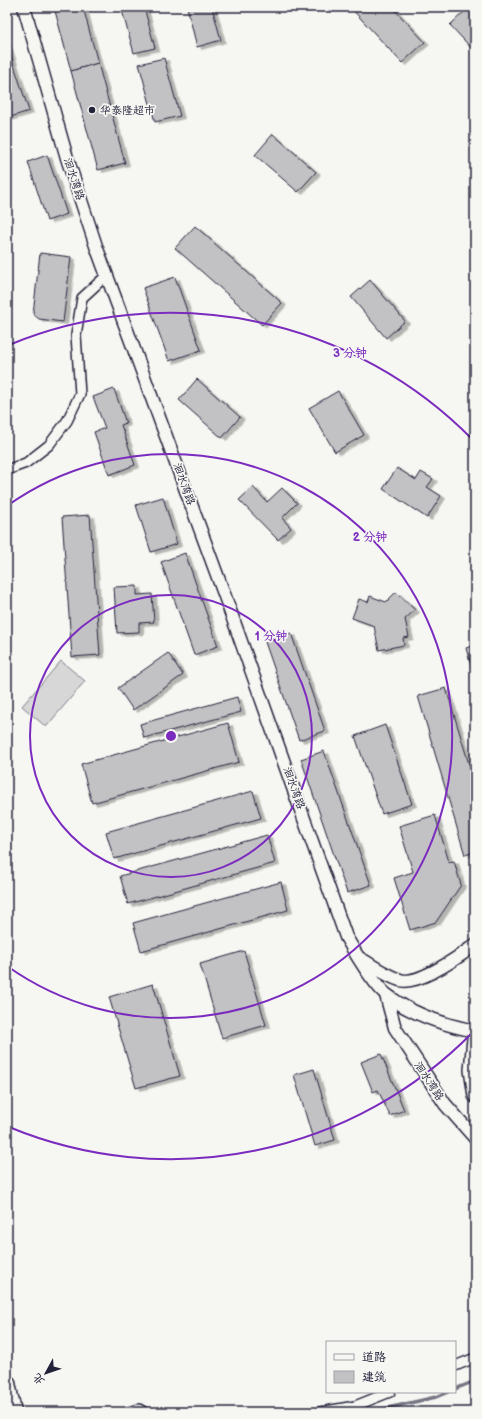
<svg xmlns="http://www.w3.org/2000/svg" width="482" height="1419" viewBox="0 0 482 1419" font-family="'Balsamiq Sans','LXGW WenKai TC',sans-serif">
  <defs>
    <filter id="shadow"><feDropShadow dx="4.5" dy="2.5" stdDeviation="0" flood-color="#0004"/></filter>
  </defs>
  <rect width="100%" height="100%" fill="#f6f6f2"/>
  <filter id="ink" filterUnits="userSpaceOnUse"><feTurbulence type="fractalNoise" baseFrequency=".025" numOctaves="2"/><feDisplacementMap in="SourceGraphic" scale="8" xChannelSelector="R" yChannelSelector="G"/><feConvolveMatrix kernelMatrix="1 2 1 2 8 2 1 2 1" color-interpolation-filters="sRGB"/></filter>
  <g filter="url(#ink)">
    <!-- green -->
    <polygon fill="#d7d7d7" stroke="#7c7c89" points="61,661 85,681 46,727 22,706"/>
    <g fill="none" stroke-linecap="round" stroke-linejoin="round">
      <!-- stream -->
      <g stroke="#757583" stroke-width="3.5">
        <polyline points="455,1389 475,1381"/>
        <polyline points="370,1412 436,1397 448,1392"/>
      </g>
    </g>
    <!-- building -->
    <g fill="#c2c2c4" stroke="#22223b" filter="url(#shadow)">
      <polygon points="54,7 83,7 98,63 71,71"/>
      <polygon points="121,7 144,7 155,48 134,53"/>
      <polygon points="187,7 212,7 221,40 197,47"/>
      <polygon points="350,7 392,7 425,42 402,63"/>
      <polygon points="469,7 475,7 475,52 450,25"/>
      <polygon points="7,44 29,111 7,118"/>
      <polygon points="164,58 180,116 155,122 139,64"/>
      <polygon points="98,63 125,163 98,170 71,71"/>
      <polygon points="273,134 316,172 298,192 255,155"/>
      <polygon points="47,155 67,214 47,221 28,162"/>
      <polygon points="195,226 282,303 262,325 175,248"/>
      <polygon points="40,253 71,257 63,322 39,319 33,314"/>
      <polygon points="175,277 201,350 169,361 143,288"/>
      <polygon points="370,280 405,321 386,338 351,297"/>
      <polygon points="197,379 240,417 222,438 179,400"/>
      <polygon points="114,389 126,423 121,425 135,465 109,475 94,432 105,428 93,397"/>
      <polygon points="338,391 364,435 335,452 309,408"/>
      <polygon points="397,468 416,480 421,472 433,479 427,487 441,496 427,518 383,489"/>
      <polygon points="253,487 267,502 282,488 297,503 282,518 291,528 278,540 239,500"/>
      <polygon points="163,497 177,544 151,552 136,505"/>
      <polygon points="90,515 100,655 72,657 62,517"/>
      <polygon points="185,553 218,646 194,655 161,562"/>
      <polygon points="137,586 137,595 152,594 154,622 139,623 139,632 117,633 114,587"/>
      <polygon points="396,592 415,610 405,619 409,637 403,638 404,645 379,650 374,626 352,618 359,599 368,602 370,596 386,602"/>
      <polygon points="291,633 325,731 299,740 265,642"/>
      <polygon points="475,645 475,681 466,648"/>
      <polygon points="168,653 183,675 133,710 118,688"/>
      <polygon points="446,688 475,784 475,852 465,855 418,696"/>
      <polygon points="237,697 241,712 144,738 140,724"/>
      <polygon points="228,723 239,762 92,803 81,764"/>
      <polygon points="385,725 412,804 382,814 355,736"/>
      <polygon points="324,751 371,885 347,893 301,759"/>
      <polygon points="253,791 261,818 114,859 106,832"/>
      <polygon points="435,815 449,862 454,861 461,885 436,922 410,930 394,878 413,872 399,826"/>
      <polygon points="267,835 275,863 128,904 120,876"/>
      <polygon points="281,882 288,910 141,951 133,923"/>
      <polygon points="244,951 266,1025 222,1038 200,964"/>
      <polygon points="153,984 180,1076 136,1088 109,997"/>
      <polygon points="381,1054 404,1110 390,1116 378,1090 373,1092 361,1062"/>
      <polygon points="314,1069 335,1140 315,1146 294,1075"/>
    </g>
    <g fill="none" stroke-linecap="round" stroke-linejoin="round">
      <!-- minor casing -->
      <g stroke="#22223b" stroke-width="12">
        <g id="minor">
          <polyline points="7,470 26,463 49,445 67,421 80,394 76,335 82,298 107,275"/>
          <polyline points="455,1366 475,1358"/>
          <polyline points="128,1412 139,1409 144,1412"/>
          <polyline points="320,1412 355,1406 390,1392"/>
        </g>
      </g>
      <!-- tertiary casing -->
      <g stroke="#22223b" stroke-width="15">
        <g id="tertiary">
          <path d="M24 7 67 158 96 246 227 602 346 937C354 951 375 986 387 995 411 1014 445 1025 475 1031"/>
          <path d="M361 959C373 966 387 976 400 980 418 986 460 956 475 945"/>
          <polyline points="386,995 395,1028 445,1104 475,1138"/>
        </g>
      </g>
      <!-- secondary casing -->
      <g stroke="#22223b" stroke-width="16">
        <polyline id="secondary" points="475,1028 471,1070 475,1096"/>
      </g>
      <!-- trunk casing -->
      <g stroke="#22223b" stroke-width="19">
        <polyline id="trunk" points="7,1383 13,1412"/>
      </g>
      <!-- minor -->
      <use href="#minor" stroke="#f6f6f2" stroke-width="9"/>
      <!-- tertiary -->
      <use href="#tertiary" stroke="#f6f6f2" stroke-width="12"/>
      <!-- secondary -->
      <use href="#secondary" stroke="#f6f6f2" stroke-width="13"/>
      <!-- trunk -->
      <use href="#trunk" stroke="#f6f6f2" stroke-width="16"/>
    </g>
  </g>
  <!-- distance rings -->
  <g fill="none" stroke="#7b2cbf" stroke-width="2">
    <circle cx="171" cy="736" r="141"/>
    <path d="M7 506A282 282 0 1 1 7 966"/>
    <path d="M473 1032A423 423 0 0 1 9 1127M9 345A423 423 0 0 1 473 440"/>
  </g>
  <!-- markers -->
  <circle fill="#22223b" stroke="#f6f6f2" stroke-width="1.5" cx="92" cy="110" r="4"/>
  <g text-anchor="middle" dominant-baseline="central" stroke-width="3.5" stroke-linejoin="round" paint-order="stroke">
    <!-- poi labels -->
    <g font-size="11" fill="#22223b" stroke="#f6f6f2" text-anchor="start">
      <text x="100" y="110">华泰隆超市</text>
    </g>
    <!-- street labels -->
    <g font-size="11" fill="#22223b" stroke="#f6f6f2">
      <text transform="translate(74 179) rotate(72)">洄水湾路</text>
      <text transform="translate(184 484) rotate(70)">洄水湾路</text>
      <text transform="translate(294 788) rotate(70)">洄水湾路</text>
      <text transform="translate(429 1081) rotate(57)">洄水湾路</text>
    </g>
  </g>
  <circle cx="171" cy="736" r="6" fill="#7b2cbf" stroke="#f6f6f2" stroke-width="2"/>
  <g font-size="12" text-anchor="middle" font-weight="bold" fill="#7b2cbf" stroke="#f6f6f2" stroke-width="3.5" stroke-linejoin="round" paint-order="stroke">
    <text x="350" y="357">3 分钟</text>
    <text x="370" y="541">2 分钟</text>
    <text x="271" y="640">1 分钟</text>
  </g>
  <!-- margin -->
  <rect width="482" height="1419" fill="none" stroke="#f6f6f2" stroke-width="24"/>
  <rect x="12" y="12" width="458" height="1395" fill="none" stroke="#22223b" stroke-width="1.5" filter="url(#ink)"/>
  <!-- legend -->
  <rect x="326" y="1341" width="130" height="52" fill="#f6f6f2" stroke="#a1a1a9"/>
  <rect x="334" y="1354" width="20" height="6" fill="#f6f6f2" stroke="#a1a1a9"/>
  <text x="362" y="1361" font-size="12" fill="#22223b">道路</text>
  <rect x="334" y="1371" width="20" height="12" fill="#c2c2c4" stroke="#a1a1a9"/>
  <text x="362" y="1381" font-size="12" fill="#22223b">建筑</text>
  <!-- north arrow -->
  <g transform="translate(46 1373) rotate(230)" stroke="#f6f6f2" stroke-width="3" paint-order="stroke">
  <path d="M0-3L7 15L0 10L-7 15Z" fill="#22223b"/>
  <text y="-6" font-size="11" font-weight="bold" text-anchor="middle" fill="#22223b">北</text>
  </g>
</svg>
